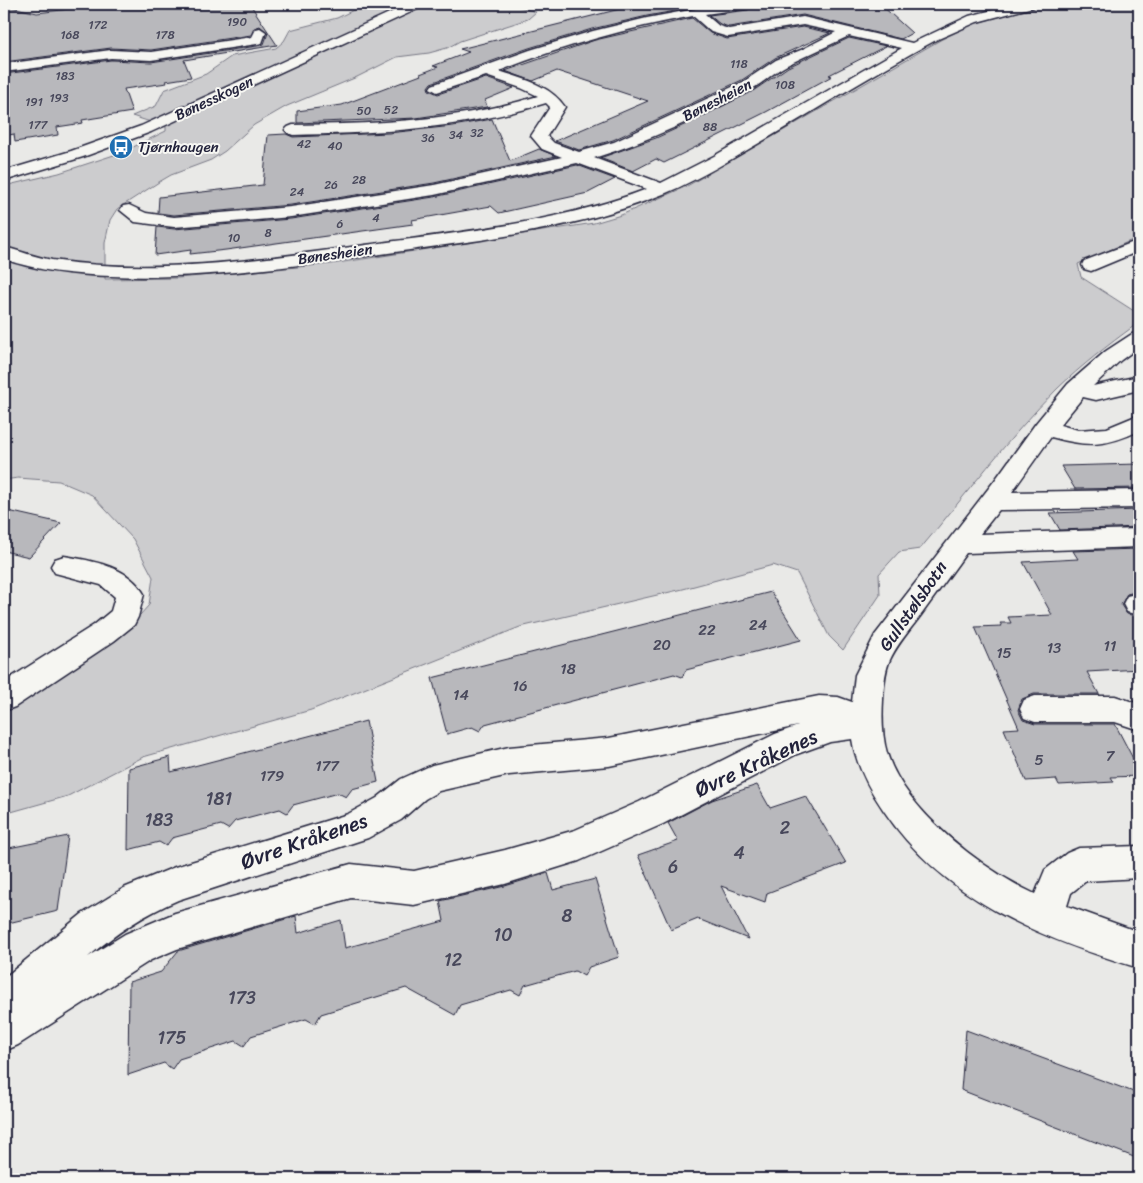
<svg xmlns="http://www.w3.org/2000/svg" width="1143" height="1183" viewBox="0 0 1143 1183" font-family="Sriracha,sans-serif">
  <rect width="100%" height="100%" fill="#e9e9e7"/>
  <filter id="ink" filterUnits="userSpaceOnUse"><feTurbulence type="fractalNoise" baseFrequency=".02" numOctaves="2"/><feDisplacementMap in="SourceGraphic" scale="10" xChannelSelector="R" yChannelSelector="G"/><feConvolveMatrix kernelMatrix="1 2 1 2 8 2 1 2 1" color-interpolation-filters="sRGB"/></filter>
  <g filter="url(#ink)">
    <!-- green -->
    <path fill="#ccccce" stroke="#777784" d="M366 4H510L536 12 528 19 460 41 447 48 429 53 397 57 357 77 287 106 254 125 225 151 211 160 171 175 159 182 117 209 110 220 105 243V279L178 278 331 264 594 223 621 215 687 186 942 39 976 23 1047 4H1139V237L1078 264 1081 277 1134 311 1138 317 1134 326C1108 345 1081 366 1057 389 1008 438 965 496 920 549L899 552 879 574 880 595 843 650 829 636 797 573 773 565 683 589 520 627 311 710 143 757 68 796 4 814V711L121 636 149 605 153 577 133 539 92 495 59 481 18 478 4 480V186L59 173 123 152 166 131V127L132 116 156 106 164 90 206 74 232 56 276 48 284 41 290 30 337 18Z"/>
    <!-- building -->
    <g fill="#b8b8bc" stroke="#22223b">
      <polygon points="110,4 250,4 277,45 184,60 191,77 166,81 167,83 124,89 132,112 82,120 83,123 57,127 58,135 15,142 14,134 4,136 4,74 111,60 151,62 257,46 264,44 268,33 260,26 254,28 251,35 151,50 111,48 4,62 4,5 37,13"/>
      <polygon points="640,4 714,4 647,16 592,29 529,48 431,83 428,87 429,90 438,94 486,78 514,88 485,100 487,107 416,118 297,123 297,111 342,105 421,75 420,74 438,67 433,66 469,52 460,49"/>
      <polygon points="756,4 880,4 912,33 901,39 803,15 729,27 720,24 709,15 748,10"/>
      <polygon points="692,18 710,33 727,39 803,27 830,33 775,58 742,80 613,140 579,150 555,141 648,101 557,71 533,81 505,71 595,40"/>
      <polygon points="849,38 886,46 829,75 832,76 766,112 664,163 656,159 633,171 600,158 656,138 695,120 753,91 788,67"/>
      <polygon points="492,119 510,161 539,149 556,156 434,183 291,205 174,215 158,213 159,197 263,185 268,135 286,134 293,137 389,133 453,126"/>
      <polygon points="577,165 615,179 588,193 499,213 491,206 412,220 413,224 226,250 190,254 191,250 155,255 157,227 174,229 291,219 434,197"/>
      <polygon points="1139,464 1139,488 1075,489 1061,466"/>
      <polygon points="4,510 61,523 29,557 4,551"/>
      <polygon points="1139,510 1139,527 1060,530 1050,513"/>
      <polygon points="1139,549 1139,591 1127,594 1121,605 1127,614 1139,617 1139,669 1087,672 1099,694 1034,694 1022,699 1018,710 1023,720 1035,724 1115,724 1139,770 1139,776 1111,777 1114,782 1059,785 1056,779 1026,781 1004,729 1019,728 975,627 1002,626 1000,623 1011,623 1008,617 1052,615 1023,562 1078,559 1073,551"/>
      <polygon points="771,592 801,640 686,670 682,677 674,674 485,724 480,731 472,727 447,734 432,678"/>
      <polygon points="366,721 378,782 352,789 346,797 338,793 293,805 287,813 280,809 235,821 228,829 221,825 172,838 166,846 159,842 128,850 129,768 170,757 171,772"/>
      <polygon points="757,785 770,808 806,796 846,863 767,893 765,902 721,886 748,939 698,919 671,930 638,855 678,841 668,823 712,800"/>
      <polygon points="68,836 58,911 4,924 4,849"/>
      <polygon points="548,873 553,890 595,879 619,957 589,967 584,976 575,971 525,985 520,995 511,990 460,1005 455,1015 406,988 321,1014 315,1024 306,1019 251,1036 244,1046 236,1041 179,1059 172,1069 164,1063 128,1075 129,982 161,972 178,951 296,916 298,933 341,920 345,948 444,921 440,901 505,886"/>
      <polygon points="966,1030 1139,1094 1139,1159 961,1090"/>
    </g>
    <g fill="none" stroke-linecap="round" stroke-linejoin="round">
      <!-- minor casing -->
      <g stroke="#22223b" stroke-width="3">
        <g id="minor">
          <path d="M723 4H754L748 8 705 14 719 26 729 29 803 17 912 43 969 16 1016 4H1035L1033 7 977 22 936 40C878 71 822 106 766 139 733 158 700 179 666 193 575 231 478 240 381 254 291 266 202 280 111 276 75 275 38 271 4 259V247C20 251 35 257 52 260 166 277 282 256 395 241 480 230 566 220 647 189L577 163 434 195 291 217 174 227 135 222 120 210 123 206 129 205 146 213 174 217 291 207 434 185 562 157 542 149 531 136 550 107 546 103C464 129 379 133 293 135L288 133 285 130 288 127 293 125C376 124 458 121 538 96L521 88 486 76 437 92 430 88 432 85 530 50 593 31 647 18ZM693 16 711 32 728 37 803 25 836 32 801 50 776 60 743 82 614 142 579 152 554 143 547 136 565 107C550 85 524 79 499 71 562 46 627 28 693 16ZM849 36 902 48 714 156 661 183 594 158C649 141 702 116 752 89 764 82 774 72 787 65 807 55 828 46 849 36Z"/>
          <polygon points="260,28 266,32 262,43 257,44 151,60 111,58 4,72 4,64 111,50 151,52 252,37 256,29"/>
          <polygon points="1139,240 1139,251 1091,271 1084,269 1082,265 1084,261"/>
          <path d="M1139 332V347L1121 360 1093 386 1139 376V390L1096 400 1083 397 1060 425 1078 430 1107 428 1136 416 1139 417V431C1105 447 1087 447 1051 437L1012 492 1139 490V508L999 510 980 534 1139 529V547L966 553C951 574 936 594 921 615 910 630 896 645 889 662 884 675 884 686 883 700 882 717 882 736 887 753 905 811 982 869 1035 894L1045 870 1067 853 1079 848 1139 846V878L1086 881 1071 893 1067 906 1139 932V968C1040 938 944 900 884 811 869 789 856 765 852 739L830 742 797 754 663 824 579 861 505 884 414 905 351 898 177 949 151 960 18 1045 4 1051V978L82 914 124 888 175 867 348 814 377 798 401 779 432 765 509 747 609 738 819 696 838 697 852 702 855 675 875 635 995 480 1036 423 1068 384 1084 370 1106 351 1132 334ZM798 726 775 734 639 802 575 830 505 850 414 871 351 864 175 913 125 934 88 957C116 933 145 914 178 900L368 838 401 820 425 799 439 791 509 775 609 766Z"/>
          <path d="M64 556C93 561 128 566 144 594L138 617 134 625 114 641 15 707 4 711V682L94 625 111 611 115 597 101 585 55 573 51 566 55 559Z"/>
          <polygon points="1139,593 1139,615 1127,612 1123,604 1127,596"/>
          <polygon points="1035,696 1115,696 1139,704 1139,730 1115,722 1035,722 1024,718 1020,709 1024,700"/>
        </g>
      </g>
      <!-- major casing -->
      <g stroke="#22223b" stroke-width="3">
        <polygon id="major" points="409,4 424,4 422,7 151,132 83,157 4,181 4,171 71,151 141,126"/>
      </g>
      <!-- minor -->
      <use href="#minor" fill="#f6f6f2" fill-rule="evenodd"/>
      <!-- major -->
      <use href="#major" fill="#f6f6f2" fill-rule="evenodd"/>
    </g>
  </g>
  <!-- icons -->
  <defs>
    <g id="bus-disc" transform="scale(1.25)"><circle r="9.5" fill="#1f6fb2" stroke="#f6f6f2"/><path d="M-5-6H5V4H4V6H2V4H-2V6H-4V4H-5ZM-3.5-4V0h7V-4ZM-3.5 1.2v1.5H-2V1.2ZM2 1.2v1.5H3.5V1.2Z" fill="#fff"/></g>
  </defs>
  <g fill-rule="evenodd">
    <use href="#bus-disc" x="121" y="147"/>
  </g>
  <g text-anchor="middle" dominant-baseline="central" stroke-width="4" stroke-linejoin="round" paint-order="stroke">
    <!-- far-number labels -->
    <g font-size="12" fill="#48485b">
      <text x="237" y="22">190</text>
      <text x="98" y="25">172</text>
      <text x="70" y="35">168</text>
      <text x="165" y="35">178</text>
      <text x="739" y="64">118</text>
      <text x="65" y="76">183</text>
      <text x="785" y="85">108</text>
      <text x="59" y="98">193</text>
      <text x="34" y="102">191</text>
      <text x="391" y="110">52</text>
      <text x="364" y="111">50</text>
      <text x="38" y="125">177</text>
      <text x="710" y="127">88</text>
      <text x="477" y="133">32</text>
      <text x="456" y="135">34</text>
      <text x="428" y="138">36</text>
      <text x="304" y="144">42</text>
      <text x="335" y="146">40</text>
      <text x="359" y="180">28</text>
      <text x="331" y="185">26</text>
      <text x="297" y="192">24</text>
      <text x="376" y="218">4</text>
      <text x="340" y="224">6</text>
      <text x="268" y="233">8</text>
      <text x="234" y="238">10</text>
    </g>
    <!-- far-street labels -->
    <g font-size="15" fill="#22223b" stroke="#f6f6f2">
      <text transform="translate(214 98) rotate(-25)">Bønesskogen</text>
      <text transform="translate(717 100) rotate(-27)">Bønesheien</text>
      <text transform="translate(335 254) rotate(-8)">Bønesheien</text>
    </g>
    <!-- far-poi labels -->
    <g font-size="15" fill="#22223b" stroke="#f6f6f2" text-anchor="start">
      <text x="138" y="147">Tjørnhaugen</text>
    </g>
    <!-- number labels -->
    <g font-size="15" fill="#48485b">
      <text x="758" y="625">24</text>
      <text x="707" y="630">22</text>
      <text x="662" y="645">20</text>
      <text x="1110" y="646">11</text>
      <text x="1054" y="648">13</text>
      <text x="1004" y="653">15</text>
      <text x="568" y="669">18</text>
      <text x="520" y="686">16</text>
      <text x="461" y="695">14</text>
      <text x="1110" y="756">7</text>
      <text x="1039" y="760">5</text>
      <text x="327" y="766">177</text>
      <text x="272" y="776">179</text>
    </g>
    <!-- street labels -->
    <g font-size="18" fill="#22223b" stroke="#f6f6f2">
      <text transform="translate(913 606) rotate(-55)">Gullstølsbotn</text>
    </g>
    <!-- near-number labels -->
    <g font-size="18" fill="#48485b">
      <text x="219" y="799">181</text>
      <text x="159" y="820">183</text>
      <text x="785" y="828">2</text>
      <text x="739" y="853">4</text>
      <text x="673" y="867">6</text>
      <text x="567" y="916">8</text>
      <text x="503" y="935">10</text>
      <text x="453" y="960">12</text>
      <text x="242" y="998">173</text>
      <text x="172" y="1038">175</text>
    </g>
    <!-- near-street labels -->
    <g font-size="21" fill="#22223b" stroke="#f6f6f2">
      <text transform="translate(756 763) rotate(-25)">Øvre Kråkenes</text>
      <text transform="translate(304 841) rotate(-19)">Øvre Kråkenes</text>
    </g>
  </g>
  <!-- margin -->
  <rect width="1143" height="1183" fill="none" stroke="#f6f6f2" stroke-width="20"/>
  <rect x="10" y="10" width="1123" height="1163" fill="none" stroke="#22223b" stroke-width="2" filter="url(#ink)"/>
</svg>
